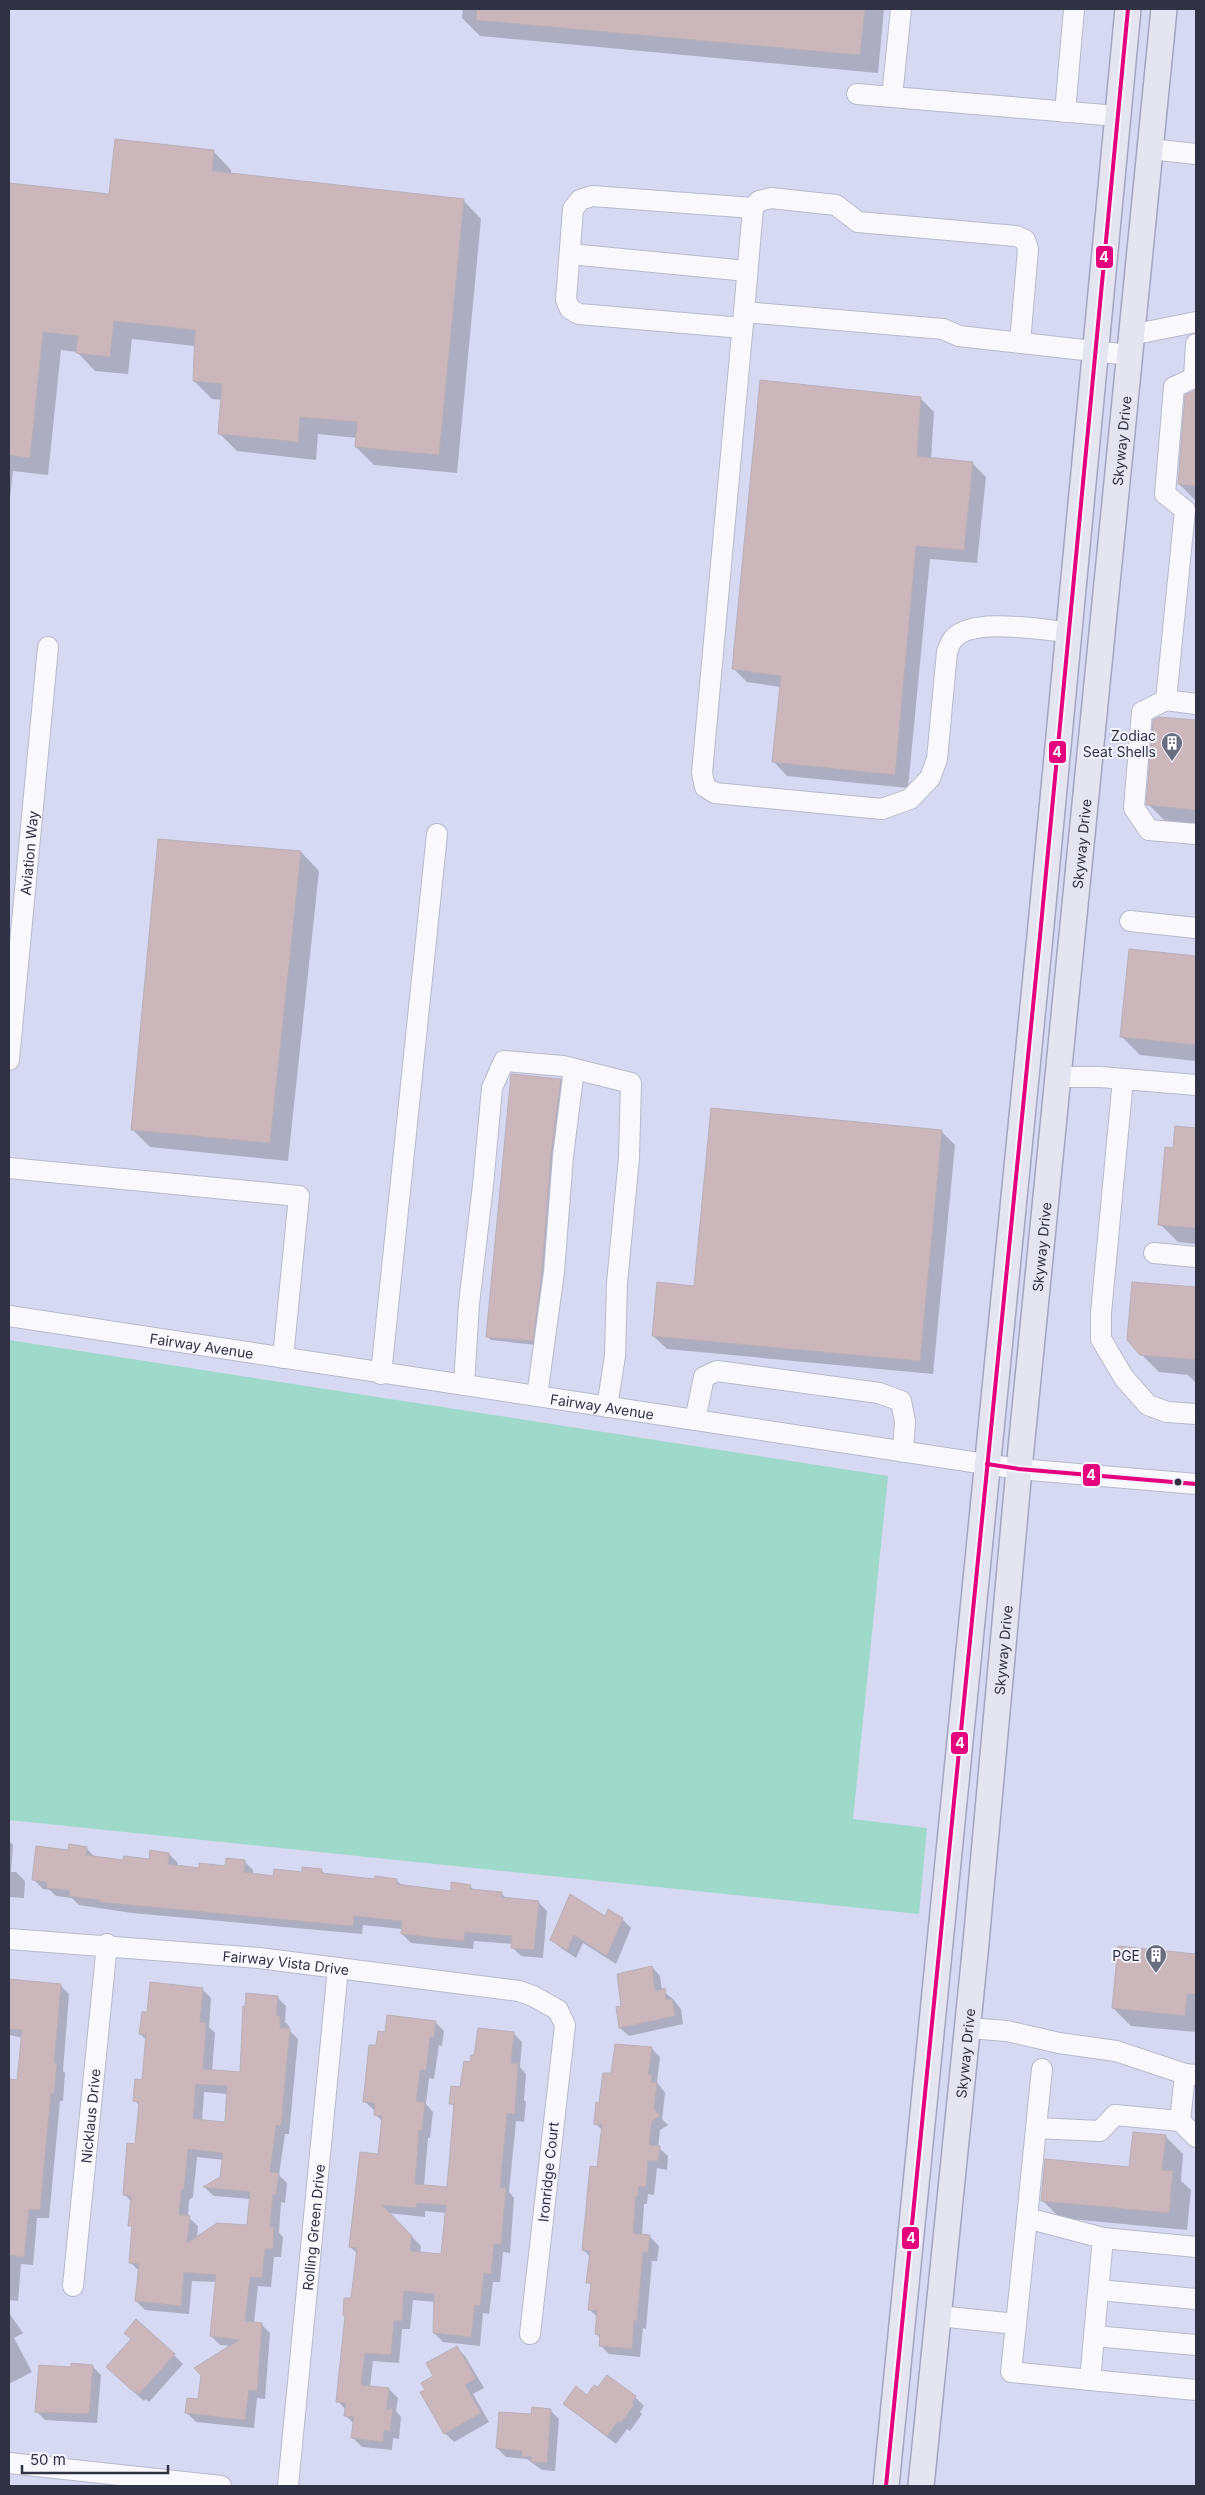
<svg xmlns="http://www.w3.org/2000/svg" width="1205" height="2495" viewBox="0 0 1205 2495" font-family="Inter,sans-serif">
  <rect width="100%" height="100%" fill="#d7d9f2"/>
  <!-- green -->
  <polygon fill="#9ed9ca" points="9,1340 888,1476 853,1819 927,1828 919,1914 9,1820"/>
  <!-- shadow -->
  <g fill="#0003" fill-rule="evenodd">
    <polygon points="463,9 884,9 878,73 480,36 462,18"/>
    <polygon points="213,151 231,170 231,174 463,200 481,219 457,473 374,465 356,447 357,438 318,434 316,460 237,451 219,433 222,400 212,399 194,381 195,346 132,339 128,374 95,371 77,352 61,350 48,475 13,471 9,508 9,185 110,195"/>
    <polygon points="1186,397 1196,398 1196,501 1179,484"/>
    <polygon points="921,399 934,412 931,459 972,463 986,477 977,563 930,559 908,788 787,776 774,762 781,687 747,682 734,669"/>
    <polygon points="1160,718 1196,722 1196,825 1166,822 1148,804"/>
    <polygon points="301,852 319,871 288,1161 150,1147 132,1129"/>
    <polygon points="1130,951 1196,958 1196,1061 1140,1055 1122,1037"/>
    <polygon points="560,1080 564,1084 546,1275 536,1345 491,1340 487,1336"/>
    <polygon points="1176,1127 1196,1129 1196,1244 1178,1242 1160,1224 1174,1149"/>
    <polygon points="941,1131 955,1145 933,1374 667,1349 653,1336 695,1287"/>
    <polygon points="1133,1283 1196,1289 1196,1383 1188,1375 1159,1372 1141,1354"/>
    <polygon points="9,1841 13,1845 11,1872 16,1872 25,1881 24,1898 9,1897"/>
    <polygon points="86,1848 95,1857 124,1861 150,1861 169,1854 178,1863 177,1866 200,1869 226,1868 244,1861 253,1870 253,1874 275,1877 321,1870 326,1875 375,1881 396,1880 403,1886 452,1893 470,1886 475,1891 501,1893 507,1899 538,1902 547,1911 543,1958 521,1956 512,1947 513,1944 474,1941 473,1949 411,1943 402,1934 402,1929 363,1925 362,1934 132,1913 79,1905 72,1898 56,1896 50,1890 43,1889 34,1880 69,1852"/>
    <polygon points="606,1917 622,1919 631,1928 616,1964 583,1943 576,1958 561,1948 552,1940"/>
    <polygon points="1119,1948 1196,1955 1196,2032 1131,2026 1113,2008"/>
    <polygon points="652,1967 660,1976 662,1990 673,1999 681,2009 683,2024 629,2036 620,2028 623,2007"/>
    <polygon points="9,1981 60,1985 69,1994 63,2071 65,2073 63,2101 60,2101 49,2218 37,2218 33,2265 21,2264 18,2301 9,2300 9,2080 18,2081 23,2038 9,2035"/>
    <path d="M202 1989 211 1998 209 2027 215 2033 212 2071 241 2074 277 1997 286 2006 285 2022 289 2026V2030L298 2039 289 2134H285L279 2175 287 2183 285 2203 281 2202 279 2233 283 2237 281 2257H274L271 2287 258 2286 254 2323 261 2324 270 2333 265 2399 257 2398 254 2428 196 2422 187 2413 199 2401 231 2346 220 2345 211 2336 217 2282 192 2281 189 2314 145 2310 136 2301 140 2272 130 2262 133 2229 130 2225 132 2202 124 2194 136 2145 140 2106 134 2100 143 2081 147 2040 140 2034 148 2014ZM204 2092 228 2094 226 2123 202 2121ZM197 2157 224 2160 222 2177 205 2188 214 2196 251 2199 248 2227 197 2238 198 2226 188 2217 189 2200 193 2197Z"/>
    <path d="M435 2022 444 2031 442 2046 439 2045 434 2079 429 2078 426 2104 433 2112 430 2138H428L424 2186 448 2189 455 2108 451 2103 461 2088 475 2057 513 2033 522 2042 520 2067 526 2074 524 2100 526 2102 524 2122 516 2121 509 2192 514 2198 510 2253 503 2252 500 2282H493L489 2314 483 2313 480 2346 443 2342 434 2333 435 2302 413 2300 410 2329H402L399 2363 373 2361 370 2387 389 2389 398 2398 396 2411 401 2417 399 2439 393 2438 392 2450 362 2447 353 2438 354 2424 346 2416V2410L338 2401 358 2254 350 2247 379 2155 383 2122 375 2114V2111L364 2101 377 2047 387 2033ZM425 2211 447 2213 442 2256 420 2253 421 2246 388 2213 425 2217Z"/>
    <polygon points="651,2048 660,2057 657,2082 665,2093 662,2119 668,2125 660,2130 658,2147 668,2156 667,2170 657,2168 654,2195 648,2194 647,2204 644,2204 642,2236 650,2237 659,2246 657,2261 652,2261 646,2329 643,2328 640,2357 609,2354 600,2345 600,2338 596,2334 598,2318 590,2310 592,2287 588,2282 591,2257 583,2250 603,2131 595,2123 601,2104 612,2075"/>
    <polygon points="1165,2136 1183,2154 1181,2181 1191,2190 1187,2230 1060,2218 1042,2200 1130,2168"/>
    <polygon points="9,2313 23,2333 14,2338 32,2372 9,2384"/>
    <polygon points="456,2347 465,2356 484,2388 473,2394 489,2422 454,2442 445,2433 422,2393 427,2390"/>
    <polygon points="174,2355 183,2364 149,2402 146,2399 144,2401 116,2376"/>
    <polygon points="92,2366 101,2375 97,2423 45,2420 36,2411 72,2369"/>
    <polygon points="588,2396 635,2397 644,2406 640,2412 642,2414 630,2431 627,2429 616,2444 564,2404"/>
    <polygon points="550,2410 559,2419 555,2471 542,2470 527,2459 506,2457 497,2448 532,2415"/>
  </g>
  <!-- building -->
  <g fill="#cbb7bb" stroke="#b8b0b8" fill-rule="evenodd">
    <polygon points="477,9 865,9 860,55 476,20"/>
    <polygon points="115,139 214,150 212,171 464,199 439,455 355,447 357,422 300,417 298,442 218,434 222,384 193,381 195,330 114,321 110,357 76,353 78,336 43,332 30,458 9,455 9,183 109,194"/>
    <polygon points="760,380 921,397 917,456 973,462 964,550 916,546 895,775 772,762 781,676 732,669"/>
    <polygon points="1196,390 1196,486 1178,484 1185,395"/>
    <polygon points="1159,717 1196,720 1196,810 1146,805 1153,720"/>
    <polygon points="158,839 301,851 270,1143 131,1130"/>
    <polygon points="1129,949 1196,956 1196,1045 1120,1037"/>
    <polygon points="511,1074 561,1079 551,1155 542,1271 533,1341 486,1337"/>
    <polygon points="711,1108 942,1130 920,1361 652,1336 657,1282 694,1286"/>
    <polygon points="1175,1126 1196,1128 1196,1228 1158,1225 1165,1147 1173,1148"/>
    <polygon points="1132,1282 1196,1287 1196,1360 1140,1355 1127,1340"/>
    <polygon points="69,1844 87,1847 86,1855 123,1860 124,1856 149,1859 150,1850 169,1853 168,1864 199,1868 199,1863 225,1866 226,1858 245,1860 244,1872 273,1876 274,1869 302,1872 302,1867 322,1869 321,1873 374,1879 375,1876 397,1879 396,1884 451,1891 451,1882 471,1885 470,1889 502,1892 501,1897 539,1901 534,1950 511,1948 512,1936 465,1932 464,1941 401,1934 402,1921 354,1916 353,1926 99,1902 100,1900 69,1896 69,1890 46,1888 47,1882 32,1880 36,1846 68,1850"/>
    <polygon points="570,1894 605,1916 608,1909 623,1918 607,1956 574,1935 567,1950 550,1940"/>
    <polygon points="1118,1946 1196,1954 1196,1994 1187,1994 1185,2016 1112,2008"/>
    <polygon points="652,1966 655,1991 665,1988 666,2000 672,1999 675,2016 619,2028 616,2007 621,2006 617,1974"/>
    <polygon points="9,1979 61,1984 54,2063 57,2063 54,2093 51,2093 40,2210 29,2209 24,2257 9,2255 9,2079 17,2080 22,2030 9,2029"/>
    <path d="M150 1982 203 1988 200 2022 206 2023 203 2069 240 2072 243 2006 245 2007 246 1993 278 1996 276 2015 280 2016V2028H290L281 2126 276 2125 270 2172 279 2173 276 2195 273 2194 270 2227H274L273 2249 265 2248 262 2278 250 2277 245 2321 262 2323 257 2391 249 2390 245 2420 185 2413 187 2398 198 2399 201 2375 194 2368 239 2340 210 2336 216 2275 184 2272 181 2306 135 2301 139 2264 129 2263 132 2226H128L131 2196 123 2195 127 2143 135 2144 139 2102 133 2101 135 2079 142 2080 146 2035 139 2034 142 2012H147ZM196 2084 227 2086 225 2122 193 2119ZM188 2149 223 2153 220 2177 203 2187 250 2192 247 2225 217 2223 187 2243 190 2216 179 2215 181 2191 184 2189Z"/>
    <path d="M387 2015 436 2021 434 2037H430L426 2070H420L416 2101 425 2102 422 2130H419L415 2184 447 2187 454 2104H449L451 2086 460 2087 464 2061 470 2062 471 2055H474L478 2028 514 2032 511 2063 518 2064 515 2114 507 2113 504 2145 500 2187 506 2188 501 2244H494L491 2274 484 2273 480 2306 475 2305 471 2337 433 2333 434 2294 404 2291 402 2321 394 2320 391 2355 365 2353 361 2385 389 2388 387 2410 393 2407 390 2431 384 2430 383 2442 351 2438 354 2417 344 2416 346 2403 336 2402 345 2316 343 2315 344 2298H351L357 2248 349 2247 360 2152 378 2154 382 2116 374 2115 375 2103 363 2102 369 2045H376L378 2031 385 2032ZM417 2203 446 2205 441 2254 410 2251 412 2236 382 2205 416 2208Z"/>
    <polygon points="615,2044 652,2047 648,2075 652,2075 651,2082 657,2083 654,2109 660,2116 652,2121 649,2145 660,2146 658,2161 648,2160 646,2187 639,2186 638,2196 636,2196 633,2233 650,2235 648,2253 643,2252 637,2321 634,2320 632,2349 599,2346 600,2335 595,2334 597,2311 588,2310 591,2283 586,2283 590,2251 582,2250 590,2166 597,2167 602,2125 594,2124 596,2102 599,2103 603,2073 611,2073"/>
    <polygon points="1133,2132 1166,2135 1162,2170 1173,2171 1169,2213 1041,2201 1045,2159 1129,2167"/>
    <polygon points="136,2319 175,2354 139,2394 136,2391 135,2393 106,2367 131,2339 124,2333"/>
    <polygon points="457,2346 476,2379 465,2385 481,2413 444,2434 420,2392 425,2390 421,2383 433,2376 426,2363"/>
    <polygon points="71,2363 93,2365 89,2414 35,2412 39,2365 71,2367"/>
    <polygon points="607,2375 636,2396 632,2403 634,2405 621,2423 618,2421 607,2436 563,2404 576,2386 587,2395 594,2385 598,2387"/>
    <polygon points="532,2407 551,2409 547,2463 531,2462 532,2457 522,2456 522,2451 496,2448 499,2412 531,2414"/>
  </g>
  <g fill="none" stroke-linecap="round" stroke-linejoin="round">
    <!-- minor casing -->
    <g stroke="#b7b9cc" stroke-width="22">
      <g id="minor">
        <polyline points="857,94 1117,116"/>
        <polyline points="892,97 901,9"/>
        <polyline points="1065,112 1074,9"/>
        <polyline points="1150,149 1196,154"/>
        <polyline points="570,254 747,271"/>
        <path d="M744 312 702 773 705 787 715 793 882 809 910 799 930 778 937 759 947 652C949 647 951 641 954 638 974 617 1041 630 1068 632"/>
        <polyline points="742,328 579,314 570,309 566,300 573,209 580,200 592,196 753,208"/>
        <polyline points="1131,335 1196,322"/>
        <polyline points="1020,343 1028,249 1025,240 1016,236 858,222 836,205 771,198 759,201 753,208 744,312 943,329 959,336 1129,355"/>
        <polyline points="1194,377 1196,344"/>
        <polyline points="1196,377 1174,387 1165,494 1185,510 1166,700 1142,712 1134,808 1149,830 1196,834"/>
        <polyline points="1166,700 1196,704"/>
        <polyline points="1130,921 1196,928"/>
        <path id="s1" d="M9 1060 48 647"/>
        <polyline points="1058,1077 1100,1077 1196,1085"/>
        <polyline points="1123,1079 1101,1313 1101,1339 1124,1378 1148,1405 1167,1412 1196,1414"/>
        <polyline points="9,1168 299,1196 283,1358"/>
        <polyline points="1154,1253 1196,1257"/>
        <path id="s2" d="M9 1316 1019 1469 1196 1484"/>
        <polyline points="381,1374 437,834"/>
        <polyline points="464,1385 469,1304 483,1185 492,1088 504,1061 563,1066 631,1083 629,1158 617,1283 615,1356 607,1407"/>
        <polyline points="537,1396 554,1272 563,1156 574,1069"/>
        <polyline points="695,1420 704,1377 717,1371 879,1393 901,1401 905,1421 903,1452"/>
        <path id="s3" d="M9 1939 259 1958 519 1991 533 1996 558 2010 565 2025 530 2334"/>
        <polyline points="968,2028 1007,2031 1059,2043 1116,2051 1185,2074 1196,2075"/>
        <polyline points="1180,2121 1185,2074"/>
        <polyline points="1036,2128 1042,2069"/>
        <polyline points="1103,2238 1027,2218 1036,2128 1100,2131 1115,2115 1180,2121 1196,2137"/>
        <polyline points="1196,2247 1103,2238 1090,2380 1196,2390"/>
        <path id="s4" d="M73 2286 107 1944"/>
        <polyline points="1099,2290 1196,2299"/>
        <polyline points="938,2316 1016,2324 1027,2218"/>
        <polyline points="1016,2324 1011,2372 1090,2380"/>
        <polyline points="1094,2336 1196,2345"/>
        <polyline points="9,2463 221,2486"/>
        <path id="s5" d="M288 2486 338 1968"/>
      </g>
    </g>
    <!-- major casing -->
    <g stroke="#a3a4bf" stroke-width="28">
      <g id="major">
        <polyline points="886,2486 1040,936 1128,9"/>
        <path id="s6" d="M921 2486 976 1943 1019 1469 1164 9"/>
      </g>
    </g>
    <!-- minor -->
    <use href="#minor" stroke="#f9f9fd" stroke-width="20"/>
    <!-- major -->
    <use href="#major" stroke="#e5e5f1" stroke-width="25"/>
    <!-- bus-1 casing -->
    <g stroke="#f3f3fd" stroke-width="8">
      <g id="bus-1">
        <polyline points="987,1464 1019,1469 1196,1484"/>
        <polyline points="886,2486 1040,936 1128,9"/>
      </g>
    </g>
    <!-- bus-1 -->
    <use href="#bus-1" stroke="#e5007d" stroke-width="4"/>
  </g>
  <!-- icons -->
  <defs>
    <g id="building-pin" transform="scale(1.125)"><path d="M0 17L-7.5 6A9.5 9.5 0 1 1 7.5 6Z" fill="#6a6c80" stroke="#f3f3fd"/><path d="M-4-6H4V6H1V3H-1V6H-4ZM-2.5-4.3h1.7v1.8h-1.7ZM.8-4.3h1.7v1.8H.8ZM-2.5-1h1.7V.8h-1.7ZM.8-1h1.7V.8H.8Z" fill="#fff"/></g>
  </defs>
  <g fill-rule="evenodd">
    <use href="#building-pin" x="1172" y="743"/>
    <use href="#building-pin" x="1156" y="1955"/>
  </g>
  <!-- markers -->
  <circle fill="#303143" stroke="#f3f3fd" stroke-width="2" cx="1178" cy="1482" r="4.5"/>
  <g text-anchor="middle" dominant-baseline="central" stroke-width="4" stroke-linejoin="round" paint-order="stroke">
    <!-- street labels -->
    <g font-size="14" fill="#303143" stroke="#f3f3fd">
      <text stroke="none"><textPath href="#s6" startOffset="2055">Skyway Drive</textPath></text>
      <text stroke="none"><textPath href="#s6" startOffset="1650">Skyway Drive</textPath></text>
      <text stroke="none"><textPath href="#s1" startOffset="208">Aviation Way</textPath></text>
      <text stroke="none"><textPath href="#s6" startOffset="1245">Skyway Drive</textPath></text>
      <text stroke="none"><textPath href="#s2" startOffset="195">Fairway Avenue</textPath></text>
      <text stroke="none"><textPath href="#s2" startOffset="600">Fairway Avenue</textPath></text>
      <text stroke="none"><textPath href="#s6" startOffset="840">Skyway Drive</textPath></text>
      <text stroke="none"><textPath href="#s3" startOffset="278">Fairway Vista Drive</textPath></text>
      <text stroke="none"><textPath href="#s6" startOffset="435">Skyway Drive</textPath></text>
      <text stroke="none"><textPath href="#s4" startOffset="171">Nicklaus Drive</textPath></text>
      <text transform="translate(548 2172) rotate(-84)">Ironridge Court</text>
      <text stroke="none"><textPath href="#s5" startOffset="260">Rolling Green Drive</textPath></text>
    </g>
    <!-- poi labels -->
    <g font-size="14" fill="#303143" stroke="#f3f3fd" text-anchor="end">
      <text x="1156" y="735">Zodiac<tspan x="1156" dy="16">Seat Shells</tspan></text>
      <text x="1140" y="1955">PGE</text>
    </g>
  </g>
  <g stroke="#f3f3fd" stroke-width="2">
    <rect x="1095" y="245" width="19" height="24" rx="5" fill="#e5007d"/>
    <rect x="1048" y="740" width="19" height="24" rx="5" fill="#e5007d"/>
    <rect x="1082" y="1463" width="19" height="24" rx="5" fill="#e5007d"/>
    <rect x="950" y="1731" width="19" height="24" rx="5" fill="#e5007d"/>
    <rect x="901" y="2226" width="19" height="24" rx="5" fill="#e5007d"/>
  </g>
  <g font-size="14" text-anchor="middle" font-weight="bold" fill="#fff">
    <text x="1104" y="262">4</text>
    <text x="1057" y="757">4</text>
    <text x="1091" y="1480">4</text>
    <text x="960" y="1748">4</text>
    <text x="911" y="2243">4</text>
  </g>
  <!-- border -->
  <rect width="1205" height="2495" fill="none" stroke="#303143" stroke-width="20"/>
  <!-- scale -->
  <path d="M22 2465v8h146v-8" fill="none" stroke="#303143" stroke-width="2.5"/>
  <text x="30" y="2465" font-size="15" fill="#303143" stroke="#f3f3fd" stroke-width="4" paint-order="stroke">50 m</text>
</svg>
